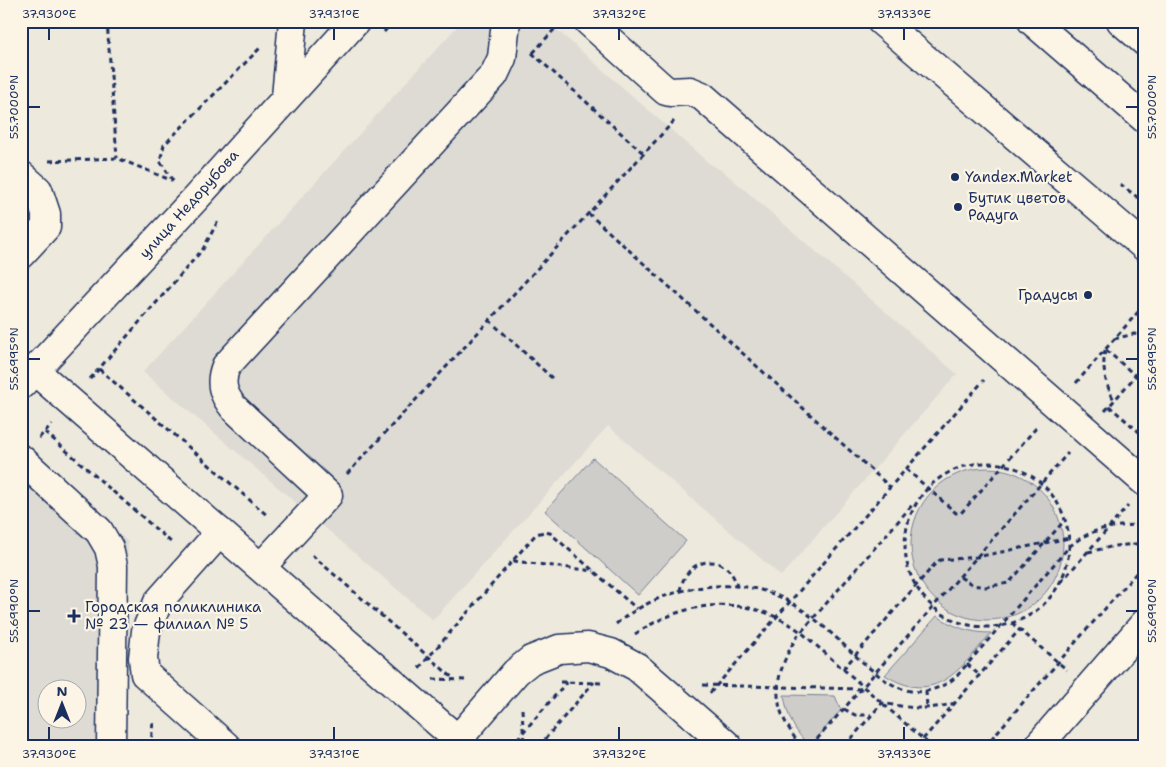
<svg xmlns="http://www.w3.org/2000/svg" width="1166" height="767" viewBox="0 0 1166 767" font-family="'Shantell Sans',sans-serif">
  <rect width="100%" height="100%" fill="#eee9dd"/>
  <filter id="ink" filterUnits="userSpaceOnUse"><feTurbulence type="fractalNoise" baseFrequency=".02" numOctaves="2"/><feDisplacementMap in="SourceGraphic" scale="10" xChannelSelector="R" yChannelSelector="G"/><feConvolveMatrix kernelMatrix="1 2 1 2 8 2 1 2 1" color-interpolation-filters="sRGB"/></filter>
  <g filter="url(#ink)">
    <!-- built -->
    <g fill="#dedbd4" fill-rule="evenodd">
      <polygon points="462,21 547,21 711,165 723,171 957,374 781,576 608,426 433,620 143,372"/>
      <path d="M35 455 128 542 125 746H21V470ZM48 690H78V720H48Z"/>
    </g>
    <!-- green -->
    <g fill="#cfcdca" stroke="#757e94">
      <polygon points="21,186 37,222 21,239"/>
      <polygon points="593,458 686,541 638,595 545,511"/>
      <circle cx="987" cy="544" r="76"/>
      <path d="M937 616C954 627 970 633 991 633 961 668 936 707 885 675Z"/>
      <path d="M784 695 835 696 841 710 810 746C794 732 787 715 784 695Z"/>
    </g>
    <g fill="none" stroke-linecap="round" stroke-linejoin="round">
      <!-- minor casing -->
      <g stroke="#1b2f5e" stroke-width="31">
        <g id="minor">
          <polyline points="588,21 666,91 670,92 690,91 702,96 1145,482"/>
          <polyline points="881,21 1145,247"/>
          <polyline points="286,97 293,21"/>
          <polyline points="21,175 38,190 46,214 46,227 21,254"/>
          <polyline points="34,370 465,746"/>
          <polyline points="21,385 195,199 356,21"/>
          <polyline points="21,459 99,531 109,548 113,566 111,746"/>
          <polyline points="220,532 158,602 146,631 143,658 145,674 226,746"/>
          <path d="M261 567 328 495 234 408C223 395 219 383 226 366L494 75 502 58 506 21"/>
          <polyline points="458,739 516,672 531,660 559,649 588,647 611,653 637,667 728,746"/>
          <polyline points="1038,746 1145,623"/>
        </g>
      </g>
      <!-- major casing -->
      <g stroke="#1b2f5e" stroke-width="31">
        <g id="major">
          <polyline points="1032,21 1145,119"/>
          <polyline points="1121,21 1145,42"/>
        </g>
      </g>
      <!-- path -->
      <g stroke="#1b2f5e" stroke-width="3" stroke-dasharray="5 4" stroke-linecap="butt">
        <polyline points="107,21 117,158"/>
        <polyline points="384,32 393,21"/>
        <polyline points="532,53 643,153"/>
        <polyline points="533,53 559,24"/>
        <polyline points="49,161 117,158 173,181"/>
        <polyline points="173,181 160,161 164,145 261,47"/>
        <polyline points="1120,184 1145,203"/>
        <polyline points="588,213 890,487"/>
        <polyline points="489,320 552,378"/>
        <polyline points="1114,339 1134,334 1145,335"/>
        <path d="M1105 350C1102 369 1105 383 1114 400"/>
        <polyline points="1106,350 1145,384"/>
        <polyline points="99,369 268,516"/>
        <polyline points="90,379 203,249 218,221 217,219"/>
        <polyline points="1076,383 1145,304"/>
        <polyline points="1109,406 1145,437"/>
        <polyline points="1105,411 1145,365"/>
        <polyline points="45,432 172,543"/>
        <polyline points="39,438 52,424"/>
        <circle cx="987" cy="545" r="82"/>
        <polyline points="906,469 956,513 961,513 1037,427"/>
        <polyline points="347,474 674,121"/>
        <polyline points="1088,552 1115,546 1145,543"/>
        <polyline points="312,555 454,679"/>
        <polyline points="513,561 594,571"/>
        <polyline points="960,577 973,585 985,587 1009,583 1065,520"/>
        <polyline points="1061,582 1128,506"/>
        <path d="M680 591C686 555 729 551 737 587"/>
        <polyline points="1012,623 1067,670"/>
        <path d="M616 624C638 606 664 594 691 589 717 584 746 584 770 593 803 604 834 636 859 659 873 671 888 685 906 690 924 695 942 688 956 677L1069 547C1092 527 1115 525 1145 525"/>
        <path d="M635 634C687 599 749 593 801 632L931 746"/>
        <polyline points="967,664 979,675"/>
        <polyline points="419,668 536,534 544,532 550,533 637,609"/>
        <polyline points="843,669 935,564 940,560 977,557 1069,538"/>
        <polyline points="433,679 469,680"/>
        <polyline points="560,682 602,683"/>
        <polyline points="703,685 861,689"/>
        <polyline points="926,691 927,709"/>
        <polyline points="710,693 984,380"/>
        <polyline points="522,709 524,746"/>
        <polyline points="844,709 855,715 871,715"/>
        <polyline points="151,746 153,720"/>
        <polyline points="511,746 567,682"/>
        <polyline points="539,746 594,682"/>
        <path d="M801 746C796 741 793 735 790 730 769 697 778 669 796 638L914 503"/>
        <polyline points="811,746 1068,453"/>
        <path d="M845 746 882 703C910 708 927 711 955 703"/>
        <polyline points="917,746 1020,629"/>
        <polyline points="985,746 1145,563"/>
      </g>
      <!-- minor -->
      <use href="#minor" stroke="#fcf5e5" stroke-width="28"/>
      <!-- major -->
      <use href="#major" stroke="#fcf5e5" stroke-width="28"/>
    </g>
  </g>
  <!-- ticks -->
  <path fill="none" stroke="#1b2f5e" stroke-width="2" d="M49 28V40M334 28V40M619 28V40M904 28V40M28 107H40M1126 107H1138M28 359H40M1126 359H1138M28 611H40M1126 611H1138M49 727V740M334 727V740M619 727V740M904 727V740"/>
  <!-- markers -->
  <g fill="#1b2f5e" stroke="#fcf5e5" stroke-width="2">
    <circle cx="955" cy="177" r="5"/>
    <circle cx="958" cy="207" r="5"/>
    <circle cx="1088" cy="295" r="5"/>
    <path d="M71.5 608.5h5v5h5v5h-5v5h-5v-5h-5v-5h5z"/>
  </g>
  <g text-anchor="middle" dominant-baseline="central" stroke-width="4.5" stroke-linejoin="round" paint-order="stroke">
    <!-- poi labels -->
    <g font-size="15" fill="#1b2f5e" stroke="#fcf5e5" text-anchor="start">
      <text x="965" y="177">Yandex.Market</text>
      <text x="968" y="198">Бутик цветов<tspan x="968" dy="17">Радуга</tspan></text>
      <text x="1078" y="295" text-anchor="end">Градусы</text>
      <text x="85" y="607">Городская поликлиника<tspan x="85" dy="17">№ 23 — филиал № 5</tspan></text>
    </g>
    <!-- street labels -->
    <g font-size="15" fill="#1b2f5e" stroke="#fcf5e5">
      <text transform="translate(189 204) rotate(-48)">улица Недорубова</text>
    </g>
  </g>
  <!-- margin -->
  <rect width="1166" height="767" fill="none" stroke="#fcf5e5" stroke-width="55"/>
  <!-- north arrow -->
  <g transform="translate(62 704)"><circle r="24" fill="#fcf5e5" stroke="#a2a6af"/>
  <path d="M0-4L9 19L0 12L-9 19Z" fill="#1b2f5e"/>
  <text y="-8" font-size="14" font-weight="bold" text-anchor="middle" fill="#1b2f5e">N</text>
  </g>
  <rect x="28" y="28" width="1110" height="712" fill="none" stroke="#1b2f5e" stroke-width="2"/>
  <g font-size="12" text-anchor="middle" fill="#1b2f5e">
    <text x="49" y="18">37.930°E</text>
    <text x="334" y="18">37.931°E</text>
    <text x="619" y="18">37.932°E</text>
    <text x="904" y="18">37.933°E</text>
    <text transform="translate(14 107) rotate(-90)" y="4">55.7000°N</text>
    <text transform="translate(1152 107) rotate(-90)" y="4">55.7000°N</text>
    <text transform="translate(14 359) rotate(-90)" y="4">55.6995°N</text>
    <text transform="translate(1152 359) rotate(-90)" y="4">55.6995°N</text>
    <text transform="translate(14 611) rotate(-90)" y="4">55.6990°N</text>
    <text transform="translate(1152 611) rotate(-90)" y="4">55.6990°N</text>
    <text x="49" y="758">37.930°E</text>
    <text x="334" y="758">37.931°E</text>
    <text x="619" y="758">37.932°E</text>
    <text x="904" y="758">37.933°E</text>
  </g>
</svg>
